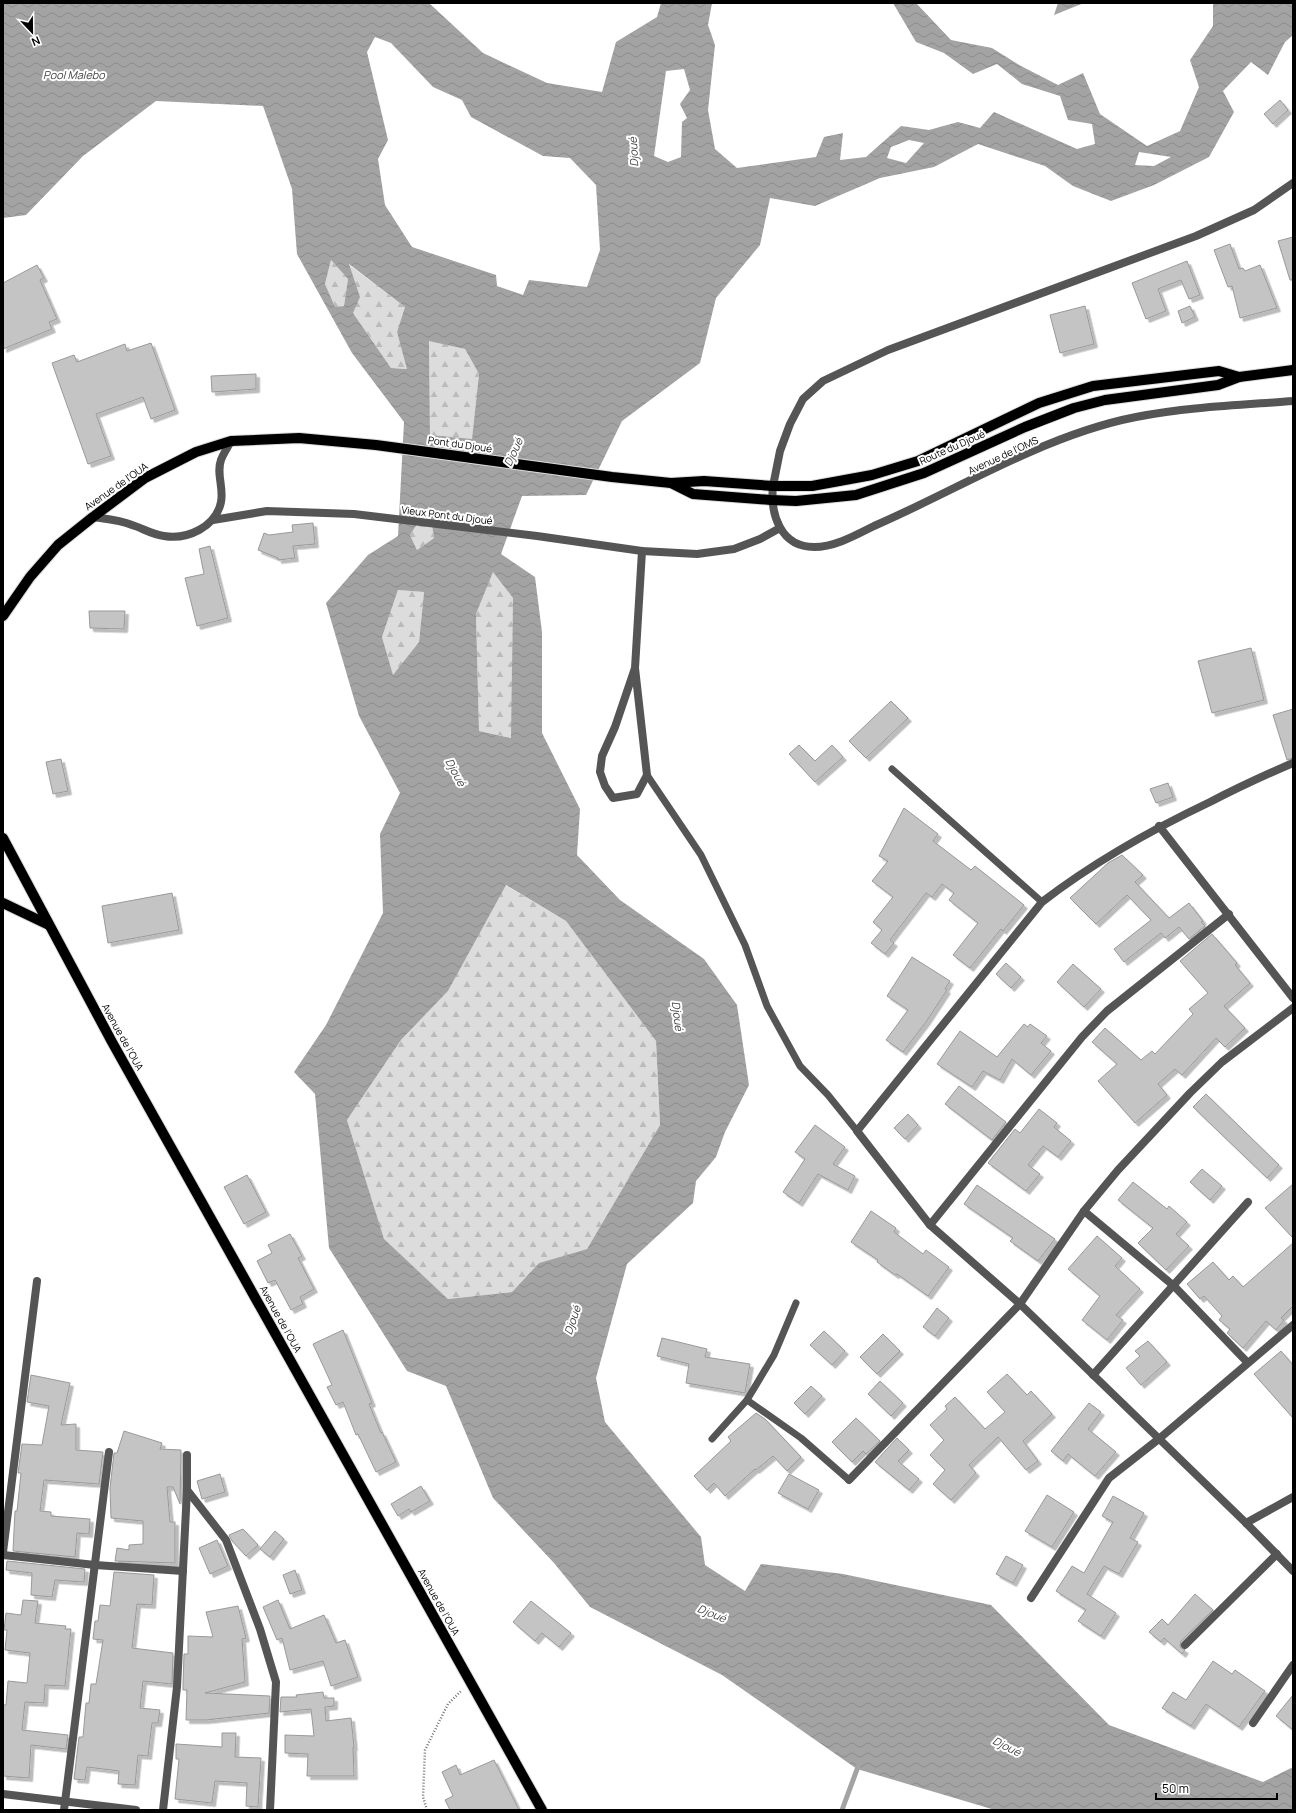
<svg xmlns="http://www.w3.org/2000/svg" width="1296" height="1813" viewBox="0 0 1296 1813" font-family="Manrope,sans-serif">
  <defs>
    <pattern id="forest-firs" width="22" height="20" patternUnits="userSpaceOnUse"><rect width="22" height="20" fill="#dcdcdc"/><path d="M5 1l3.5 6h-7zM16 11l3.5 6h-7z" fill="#bbb"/></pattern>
    <pattern id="water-waves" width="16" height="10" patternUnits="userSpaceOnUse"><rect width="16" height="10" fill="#a3a3a3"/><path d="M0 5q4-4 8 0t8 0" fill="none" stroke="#8b8b8b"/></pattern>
    <filter id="shadow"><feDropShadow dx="3.5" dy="3.5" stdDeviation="0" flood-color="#0004"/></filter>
  </defs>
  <rect width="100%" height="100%" fill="#fff"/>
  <!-- forest -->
  <g fill="url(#forest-firs)">
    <polygon points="331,260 348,279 344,306 335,308 325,284"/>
    <polygon points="348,264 405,307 397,332 408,369 391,368 353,313"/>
    <polygon points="429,340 465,349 479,374 472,440 430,435"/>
    <polygon points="429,505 434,538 417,550 410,535"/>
    <polygon points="493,571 513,598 512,738 479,731 476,614"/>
    <polygon points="398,590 424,592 419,642 393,676 382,637"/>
    <polygon points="505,885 566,921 656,1041 660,1125 587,1249 539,1263 512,1292 448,1299 384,1240 347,1120 401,1040 448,991"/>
  </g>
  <!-- water -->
  <g fill="url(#water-waves)" fill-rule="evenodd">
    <path d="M3 3H429L483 53 547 83 602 92 616 42 657 17 661 3H712L708 25 715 45 708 110 715 149 737 168 816 157 824 137 843 133 840 160 866 157 901 126 929 130 958 122 980 128 994 112 1077 149 1095 144 1092 124 1068 120 1060 96 1022 84 997 64 973 74 944 53 916 42 893 3H916L951 40 992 48 1021 66 1058 85 1083 73 1100 114 1147 146 1180 131 1199 87 1190 60 1213 26V3H1293V35L1285 42 1268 75 1251 62 1223 91 1234 112 1209 157 1154 185 1111 201 1073 186 1045 166 978 144 934 167 880 178 815 206 770 198 760 245 716 298 700 363 622 421 586 495 522 496 501 554 535 577 542 632V733L580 809 577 855 620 900 704 959 737 1005 749 1085 725 1132 716 1157 696 1181 693 1203 627 1264 596 1378 605 1422 701 1537 705 1565 745 1591 761 1564 843 1574 991 1605 1109 1725 1263 1782 1291 1768 1293 1769V1810H995L857 1769 722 1675 590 1607 554 1563 493 1498 446 1386 407 1371 329 1248 315 1094 294 1072 326 1025 383 913 380 834 400 793 359 716 326 603 368 555 398 536 404 422 352 353 297 254 292 189 263 106 156 101 83 156 26 215 3 218ZM375 37 391 43 433 87 462 100 471 117 543 156 570 158 596 185 600 250 587 287 529 280 523 295 497 286 496 275 412 247 385 205 378 159 388 140 367 52ZM684 69 690 90 680 104 687 118 682 122 681 157 668 162 654 156 666 71ZM909 140 924 143 906 163 887 158 891 147ZM1139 152 1171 157 1154 166 1135 165ZM331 260 348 279 344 306 335 307 325 284ZM349 264 405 307 397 332 407 369 391 368 353 313 360 297ZM429 341 465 349 479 374 472 439 430 435ZM429 506 434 538 417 550 410 535ZM493 572 513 598 511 738 479 731 476 614ZM398 590 424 592 419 642 393 675 382 637ZM506 885 566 921 656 1041 660 1125 587 1249 539 1263 512 1292 448 1299 384 1239 347 1120 401 1040 448 991Z"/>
    <polygon points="1058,3 1084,3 1054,15"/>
  </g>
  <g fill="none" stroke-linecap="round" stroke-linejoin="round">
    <!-- stream -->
    <polyline stroke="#a3a3a3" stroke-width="5" points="842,1810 859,1764"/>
  </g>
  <!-- building -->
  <g fill="#c4c4c4" stroke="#999" filter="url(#shadow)">
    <polygon points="1280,100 1288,110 1273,124 1264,114"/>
    <polygon points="1293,237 1293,280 1290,280 1278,241"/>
    <polygon points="1230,244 1239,269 1243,268 1245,271 1260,265 1277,308 1240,318 1232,286 1228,287 1214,250"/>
    <polygon points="1187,261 1200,295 1189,299 1181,280 1158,289 1166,311 1146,319 1132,283"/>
    <polygon points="37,265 44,278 40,280 57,319 49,322 52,329 3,349 3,283"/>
    <polygon points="1085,306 1094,344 1060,353 1050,315"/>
    <polygon points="1190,306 1195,317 1182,323 1178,311"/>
    <polygon points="151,343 175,410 151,419 143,397 96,414 111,456 88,464 52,363 74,355 77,362 125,344 127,351"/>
    <polygon points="256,374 256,389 212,392 211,376"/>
    <polygon points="313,523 315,544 293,546 295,558 278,560 278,558 258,550 264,533 269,535 293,532 292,525"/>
    <polygon points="210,546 228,618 197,626 185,578 204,574 199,549"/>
    <polygon points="89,611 125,611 124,629 90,628"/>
    <polygon points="1251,648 1264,700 1212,713 1198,661"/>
    <polygon points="891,701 908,718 866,758 849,741"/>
    <polygon points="1293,709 1293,758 1287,760 1273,715"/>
    <polygon points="799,745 815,761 832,745 843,757 815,782 789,754"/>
    <polygon points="61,759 68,791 53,794 46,762"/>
    <polygon points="1168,783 1173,797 1156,803 1150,789"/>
    <polygon points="904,808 938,834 933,841 971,870 975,866 1024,905 1003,931 1001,929 970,968 953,955 978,923 949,900 954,893 942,884 932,897 926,893 890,940 894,943 885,954 871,943 882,930 873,922 893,897 872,881 888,861 879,856"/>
    <polygon points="1122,855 1143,875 1135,882 1169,918 1189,903 1203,921 1201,922 1205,926 1189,939 1179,927 1165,938 1161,933 1124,962 1114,949 1151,920 1127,895 1096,924 1070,898 1108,863"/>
    <polygon points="172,893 179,930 108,943 102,906"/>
    <polygon points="1212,934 1237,963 1235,965 1250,983 1224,1006 1245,1028 1225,1047 1216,1038 1182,1075 1175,1069 1158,1084 1167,1095 1135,1123 1098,1081 1117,1064 1092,1042 1105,1028 1141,1060 1152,1051 1155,1054 1193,1014 1189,1009 1208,993 1180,961"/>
    <polygon points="912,957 950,981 945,989 947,990 926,1022 903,1052 886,1040 908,1010 887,996"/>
    <polygon points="1006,963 1021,977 1011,988 996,974"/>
    <polygon points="1073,964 1101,989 1084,1007 1057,982"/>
    <polygon points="1024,1024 1028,1027 1030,1024 1047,1036 1041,1043 1051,1051 1031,1075 1012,1059 1000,1080 983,1071 972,1087 937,1064 960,1031 997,1057"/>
    <polygon points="959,1086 1006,1122 992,1140 945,1104"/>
    <polygon points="1206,1094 1279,1165 1267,1178 1193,1107"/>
    <polygon points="1039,1109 1057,1123 1054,1127 1071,1141 1058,1157 1043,1146 1028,1165 1040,1174 1026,1191 988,1163 1015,1129 1020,1133"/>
    <polygon points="908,1114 918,1125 905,1139 894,1128"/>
    <polygon points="815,1125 845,1147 833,1164 855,1176 848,1190 818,1174 799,1203 783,1192 805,1159 795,1152"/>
    <polygon points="1202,1169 1222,1186 1210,1200 1190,1182"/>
    <polygon points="247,1175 266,1212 244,1224 224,1187"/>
    <polygon points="1133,1182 1167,1209 1169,1206 1187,1222 1176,1234 1189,1246 1166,1270 1138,1243 1153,1228 1118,1200"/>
    <polygon points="1293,1184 1293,1238 1265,1208"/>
    <polygon points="977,1185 1055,1239 1038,1261 1010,1241 1013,1238 964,1204"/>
    <polygon points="871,1211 896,1228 894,1232 923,1254 926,1250 949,1267 928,1296 897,1274 895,1275 877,1262 878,1260 851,1242"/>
    <polygon points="290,1234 302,1256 298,1258 314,1289 300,1297 303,1304 291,1310 275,1280 268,1283 257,1261 272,1253 268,1245"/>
    <polygon points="1097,1236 1122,1258 1115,1266 1140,1289 1116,1315 1123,1320 1107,1340 1082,1320 1100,1296 1068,1269"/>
    <polygon points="1293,1243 1293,1306 1281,1318 1284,1320 1276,1330 1266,1321 1243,1348 1227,1333 1230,1329 1219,1320 1222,1316 1204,1296 1200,1299 1187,1284 1213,1262 1229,1280 1233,1276 1243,1287"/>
    <polygon points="937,1308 949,1318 935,1336 923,1327"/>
    <polygon points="343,1330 372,1403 369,1404 381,1433 382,1432 396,1462 376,1472 358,1434 356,1435 343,1402 336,1405 327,1387 332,1385 313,1344"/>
    <polygon points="824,1331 845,1351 832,1365 810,1345"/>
    <polygon points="883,1334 900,1351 877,1374 860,1357"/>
    <polygon points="662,1338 707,1349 705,1357 750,1364 745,1393 686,1383 689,1364 657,1356"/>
    <polygon points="1148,1341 1167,1362 1141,1385 1126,1368 1140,1356 1135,1351"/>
    <polygon points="1281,1351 1293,1365 1293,1418 1254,1374"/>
    <polygon points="1007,1374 1027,1395 1031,1391 1052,1414 1023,1441 1038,1461 1026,1470 998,1437 969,1465 976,1473 951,1500 933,1484 945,1470 930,1455 944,1440 930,1425 947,1409 945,1406 955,1397 985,1429 1005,1412 987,1392"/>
    <polygon points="31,1375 70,1383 61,1425 76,1424 76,1450 103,1452 99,1484 44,1480 40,1511 51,1512 51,1516 90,1519 89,1534 77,1533 75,1557 13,1551 15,1511 17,1511 21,1473 18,1473 22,1444 42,1445 49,1406 27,1402"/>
    <polygon points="880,1381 903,1403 891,1416 868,1394"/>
    <polygon points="811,1386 822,1396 805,1414 794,1403"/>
    <polygon points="1089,1403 1101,1412 1088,1429 1116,1452 1095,1476 1068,1454 1063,1461 1051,1451"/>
    <polygon points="756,1413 765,1419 801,1457 787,1471 773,1456 756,1470 755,1469 725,1496 714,1483 707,1490 694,1476 731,1441 728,1437"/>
    <polygon points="856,1418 880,1441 866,1454 863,1451 852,1462 832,1442"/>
    <polygon points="124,1431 162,1443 160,1449 181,1450 180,1504 173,1487 167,1487 170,1522 175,1522 175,1563 115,1561 117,1548 129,1550 129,1545 143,1544 143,1521 111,1518 110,1488 114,1453 117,1453"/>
    <polygon points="897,1438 909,1450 898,1461 919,1479 909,1490 875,1462"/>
    <polygon points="220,1474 225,1492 202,1499 197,1481"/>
    <polygon points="789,1474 819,1490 808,1509 778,1493"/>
    <polygon points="421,1486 430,1501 411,1512 409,1509 398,1516 391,1504"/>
    <polygon points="1047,1495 1074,1512 1052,1547 1025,1531"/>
    <polygon points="1113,1496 1144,1513 1130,1538 1138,1542 1119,1574 1104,1566 1087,1594 1116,1613 1101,1636 1078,1621 1086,1610 1056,1591 1072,1566 1084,1573 1113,1522 1102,1516"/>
    <polygon points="243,1529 258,1545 246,1556 232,1541 229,1535"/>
    <polygon points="275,1531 284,1539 270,1557 260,1549"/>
    <polygon points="217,1540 228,1566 210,1574 199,1548"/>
    <polygon points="1006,1556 1023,1565 1013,1583 996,1574"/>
    <polygon points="7,1561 85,1569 84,1582 55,1580 52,1597 31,1595 32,1573 6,1570"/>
    <polygon points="295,1570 302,1590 290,1594 283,1575"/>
    <polygon points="114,1572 154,1575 152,1605 137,1604 132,1648 173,1653 172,1684 143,1681 140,1708 160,1710 158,1723 152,1723 148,1756 138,1755 135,1785 118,1784 119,1771 87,1767 85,1780 74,1779 79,1737 83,1737 86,1703 89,1703 91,1684 96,1684 103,1640 93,1639 95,1621 98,1621 100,1605 110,1606"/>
    <polygon points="1195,1594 1213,1610 1181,1641 1180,1647 1185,1650 1182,1654 1164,1638 1161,1642 1149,1632 1162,1619 1168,1625"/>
    <polygon points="23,1600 38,1601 35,1623 66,1626 65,1629 71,1629 65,1686 45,1685 44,1703 25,1702 22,1730 68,1735 66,1749 31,1745 29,1778 3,1776 3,1705 6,1705 8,1681 27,1683 30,1653 5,1650 7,1630 4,1630 6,1613 21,1615"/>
    <polygon points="278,1600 290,1629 324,1615 336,1643 345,1640 358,1677 331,1686 323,1661 290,1670 282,1638 277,1640 263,1607"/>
    <polygon points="531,1601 571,1633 559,1647 542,1633 535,1641 513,1622"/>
    <polygon points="238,1606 246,1638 242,1639 245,1682 205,1693 270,1696 269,1713 206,1720 186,1720 187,1690 183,1690 183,1685 184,1654 188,1654 188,1636 213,1637 206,1612"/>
    <polygon points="1213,1661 1232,1674 1235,1670 1265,1691 1239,1727 1206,1704 1191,1726 1162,1708 1173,1692 1186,1700"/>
    <polygon points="323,1692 324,1698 334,1698 334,1706 325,1707 326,1721 351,1718 354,1747 353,1747 354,1776 307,1776 308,1754 285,1753 285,1735 314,1736 311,1709 280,1712 281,1697 297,1697 296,1695"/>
    <polygon points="1293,1695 1293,1730 1276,1716"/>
    <polygon points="222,1733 236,1733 235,1757 261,1758 258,1807 246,1806 247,1783 215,1781 212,1803 175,1799 179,1759 176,1759 176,1744 222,1747"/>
    <polygon points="494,1760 519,1810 450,1810 445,1800 453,1796 442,1772 456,1765 460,1775"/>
  </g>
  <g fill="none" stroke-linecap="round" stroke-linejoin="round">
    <!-- primary casing -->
    <g stroke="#dbdbdb" stroke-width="12">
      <g id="primary">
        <polyline points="671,483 693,494 771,500 796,501 856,495 924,473 1025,427 1074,408 1105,400 1218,385 1239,377 1293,370"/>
        <polyline points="3,616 30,577 58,545 93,517 145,478 196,452 231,441 299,438 376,445 612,477 671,483 704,481 773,486 812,486 872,475 918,461 1039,403 1093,386 1219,371 1239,377"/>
        <polyline points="3,838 112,1042 542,1810"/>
        <polyline points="3,903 49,925"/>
      </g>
    </g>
    <!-- path -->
    <polyline stroke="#777" stroke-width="2.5" stroke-dasharray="1 2" stroke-linecap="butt" points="427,1810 423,1797 425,1750 448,1704 461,1691"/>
    <!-- service -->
    <g stroke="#555" stroke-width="7">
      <polyline points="892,769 1042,902"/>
      <polyline points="647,775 701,855 745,945 767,1006 800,1066 828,1095 857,1131"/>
      <polyline points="747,1400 801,1438 849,1480"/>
      <polyline points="712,1439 747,1400 774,1355 796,1303"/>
    </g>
    <!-- minor -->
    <g stroke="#555" stroke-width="8">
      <polyline points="773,486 780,451 790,424 803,399 823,381 888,350 1196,236 1254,210 1293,183"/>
      <path d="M93 517C107 519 120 520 132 525 142 528 153 535 164 536 187 540 216 527 221 502 224 488 216 473 221 460 223 454 228 447 231 441"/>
      <polyline points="213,520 267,511 354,514 537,536 642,551 697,554 734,549 760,539 780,528"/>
      <polyline points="635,668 647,775 637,794 613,798 605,786 600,772 602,756 615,727 635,668 642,551"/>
      <path d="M1293 763C1265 775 1237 788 1210 802 1151 830 1094 862 1042 902L857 1131 930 1225 1020 1304 1246 1523 1293 1571"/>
      <polyline points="1159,826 1293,998"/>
      <polyline points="1084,1211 1174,1286 1247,1362"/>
      <polyline points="930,1225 1082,1037 1107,1011 1229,914"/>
      <polyline points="1093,1375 1248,1202"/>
      <polyline points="849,1480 1020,1304 1084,1211 1118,1170 1190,1093 1222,1062 1293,1008"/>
      <polyline points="187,1490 226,1540 260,1629 276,1682 270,1810"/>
      <polyline points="1246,1523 1293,1497"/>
      <polyline points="3,1552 37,1281"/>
      <polyline points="3,1555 95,1565 183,1571"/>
      <polyline points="1031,1598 1109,1478 1160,1438 1293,1325"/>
      <polyline points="1185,1645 1277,1554"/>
      <polyline points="1253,1723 1293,1665"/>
      <polyline points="3,1794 136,1810"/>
      <polyline points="64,1810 109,1452"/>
      <polyline points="163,1810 177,1687 187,1490 187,1455"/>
    </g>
    <!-- tertiary -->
    <path stroke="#555" stroke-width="8" d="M773 486C770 515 781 547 814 547 835 547 856 535 874 526 927 503 977 475 1030 452 1064 437 1100 424 1136 417 1187 407 1241 405 1293 401"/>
    <!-- primary -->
    <use href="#primary" stroke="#000" stroke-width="10"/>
  </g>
  <g text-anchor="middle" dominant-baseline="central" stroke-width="4" stroke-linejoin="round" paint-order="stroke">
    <!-- street labels -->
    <g font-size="10" fill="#000" stroke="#fff">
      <text transform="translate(460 444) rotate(8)">Pont du Djoué</text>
      <text transform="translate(952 447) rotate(-24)">Route du Djoué</text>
      <text transform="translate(1003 455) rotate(-25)">Avenue de l'OMS</text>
      <text transform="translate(116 486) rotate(-35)">Avenue de l'OUA</text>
      <text transform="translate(447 515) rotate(7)">Vieux Pont du Djoué</text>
      <text transform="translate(123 1037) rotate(61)">Avenue de l'OUA</text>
      <text transform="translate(281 1319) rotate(61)">Avenue de l'OUA</text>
      <text transform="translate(439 1602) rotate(61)">Avenue de l'OUA</text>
    </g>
    <!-- water labels -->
    <g font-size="11" font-style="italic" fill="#444" stroke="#fff">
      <text x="74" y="74">Pool Malebo</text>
      <text transform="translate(633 152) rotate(-93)">Djoué</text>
      <text transform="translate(513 452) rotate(-65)">Djoué</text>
      <text transform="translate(456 772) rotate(62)">Djoué</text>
      <text transform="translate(678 1016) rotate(83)">Djoué</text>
      <text transform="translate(572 1320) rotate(-71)">Djoué</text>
      <text transform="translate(712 1613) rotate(22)">Djoué</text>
      <text transform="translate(1007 1746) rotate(27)">Djoué</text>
    </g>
  </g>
  <!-- border -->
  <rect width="1296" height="1813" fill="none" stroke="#000000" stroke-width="8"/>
  <!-- north arrow -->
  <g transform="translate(32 32) rotate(158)" stroke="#ffffff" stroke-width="3" paint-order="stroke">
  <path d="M0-3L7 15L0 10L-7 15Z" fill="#000000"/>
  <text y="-6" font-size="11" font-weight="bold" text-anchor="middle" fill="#000000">N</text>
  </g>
  <!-- scale -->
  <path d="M1156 1793v6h121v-6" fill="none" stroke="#000000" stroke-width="2"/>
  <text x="1162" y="1793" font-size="12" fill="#000000" stroke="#ffffff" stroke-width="3" paint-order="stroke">50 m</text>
</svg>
